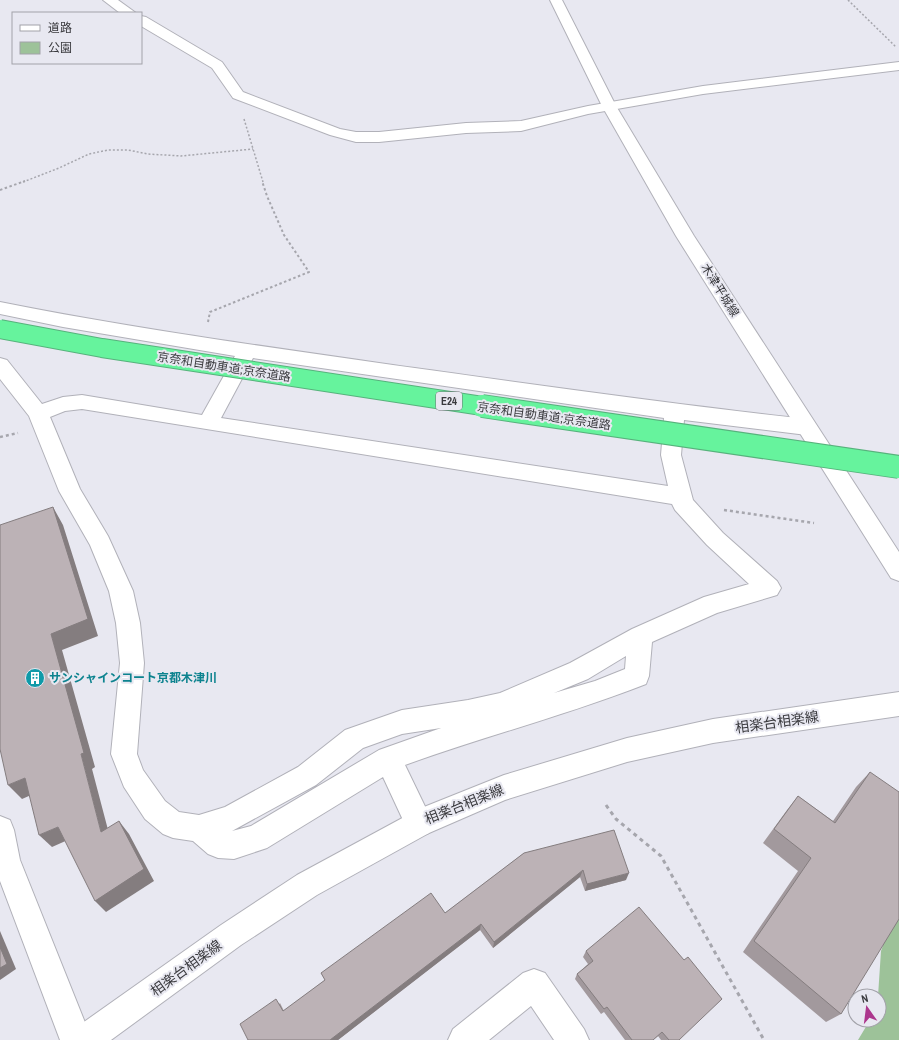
<svg xmlns="http://www.w3.org/2000/svg" width="899" height="1040" viewBox="0 0 899 1040" font-family="'Archivo Narrow','Noto Sans JP',sans-serif">
  <rect width="100%" height="100%" fill="#e8e8f1"/>
  <!-- green -->
  <polygon fill="#9dc299" points="899,900 899,1040 858,1040 870,1020 879,1020 878,996 881,951"/>
  <g fill="none" stroke-linecap="round" stroke-linejoin="round">
    <!-- minor casing -->
    <g stroke="#b1b1b9" stroke-width="2">
      <g id="minor">
        <polygon points="103,0 118,0 136,13 120,13"/>
        <polygon points="141,16 146,17 222,62 243,92 340,129 356,132 379,132 466,123 521,121 588,106 703,86 899,62 899,70 703,94 588,114 521,131 466,133 379,142 356,142 330,135 233,98 212,68 141,26"/>
        <path d="M0 302C130 328 261 346 393 365 531 384 668 404 807 419L814 422 817 427 814 432 807 435 684 420 681 455 693 500 723 533 777 581 781 588 777 595 717 613 652 642 649 676 646 684C567 715 485 736 405 765L433 823 429 833 419 837 409 833 383 777 267 848 234 859 218 858 208 854 193 841 173 838 163 834 145 819 124 787 111 754 120 663 116 623 109 591 90 545 59 491 29 416 0 379V358L7 360 42 404 63 397 82 395 202 415 235 356 63 327 0 314ZM253 358 664 418 661 455 668 486 221 418ZM82 409 672 504 675 510 707 545 749 584 704 597 632 629 570 663 500 693 468 700 402 710 345 730 298 767 225 807 199 815 179 812 165 801 143 770 137 754 144 663 140 623 133 591 108 536 80 489 50 417 65 411ZM626 656 625 669 595 681 554 693 588 679ZM441 728 379 750 251 826 232 831 316 785 363 748 402 734Z"/>
        <polygon points="0,816 10,820 14,830 20,860 92,1040 60,1040 0,881"/>
        <polygon points="534,969 545,973 584,1029 589,1040 554,1040 531,1006 489,1040 448,1040 453,1029 523,973"/>
      </g>
    </g>
    <!-- secondary casing -->
    <g stroke="#b1b1b9" stroke-width="2">
      <g id="secondary">
        <polygon points="550,0 562,0 616,106 694,236 899,552 899,581 891,578 676,236 602,106"/>
        <polygon points="899,692 899,716 713,743 627,762 505,800 429,833 317,895 241,945 111,1040 69,1040 74,1029 221,925 297,875 419,809 504,775 627,738 713,719"/>
      </g>
    </g>
    <!-- path-far3 -->
    <g stroke="#a6a6ad" stroke-width="1.5" stroke-dasharray="2 2" stroke-linecap="butt">
      <polyline points="848,0 896,47"/>
      <polyline points="244,119 263,182"/>
      <polyline points="23,182 59,168 89,154 108,150 128,150 148,154 181,156 253,149"/>
    </g>
    <!-- path-far2 -->
    <g stroke="#a6a6ad" stroke-width="2" stroke-dasharray="2.5 2.5" stroke-linecap="butt">
      <polyline points="0,190 25,181"/>
      <polyline points="208,322 210,312 309,272 284,235 267,196 262,181"/>
    </g>
    <!-- path-far1 -->
    <g stroke="#a6a6ad" stroke-width="2.5" stroke-dasharray="3 3" stroke-linecap="butt">
      <polyline points="0,437 18,433"/>
      <polyline points="724,510 814,523"/>
    </g>
    <!-- path -->
    <polyline stroke="#a6a6ad" stroke-width="3" stroke-dasharray="4 4" stroke-linecap="butt" points="606,805 616,819 661,856 764,1040"/>
    <!-- minor -->
    <use href="#minor" fill="#fff" fill-rule="evenodd"/>
    <!-- secondary -->
    <use href="#secondary" fill="#fff" fill-rule="evenodd"/>
    <!-- motorway-bridge-far1 casing -->
    <g stroke="#57b27c" stroke-width="20" stroke-linecap="butt">
      <polyline id="motorway-bridge-far1" points="0,329 102,348 489,407"/>
    </g>
    <!-- motorway-bridge casing -->
    <g stroke="#57b27c" stroke-width="24" stroke-linecap="butt">
      <polyline id="motorway-bridge" points="482,406 899,467"/>
    </g>
    <!-- motorway-bridge-far1 -->
    <use href="#motorway-bridge-far1" stroke="#66f39d" stroke-width="18"/>
    <!-- motorway-bridge -->
    <use href="#motorway-bridge" stroke="#66f39d" stroke-width="22"/>
  </g>
  <!-- wall -->
  <g fill="#a2999d">
    <polygon points="870,772 841,1014 826,1022 743,952 798,871 763,843 787,810 798,796 833,821 856,787"/>
    <polygon points="524,853 626,880 585,891 580,877 493,948 480,930 338,1040 248,1040 280,1003 284,1011 325,980 321,973 445,913"/>
    <polygon points="586,951 679,1040 661,1040 658,1036 653,1040 625,1040 604,1012 601,1014 575,979 577,974 588,964 583,957"/>
  </g>
  <!-- shaded-wall -->
  <g fill="#847d7f">
    <polygon points="53,507 63,525 98,636 62,650 95,767 92,769 112,845 101,832 81,754 51,634"/>
    <polygon points="25,778 38,792 22,799 8,785"/>
    <polygon points="119,821 129,834 154,881 106,912 95,901"/>
    <polygon points="58,827 70,839 52,847 39,835"/>
    <polygon points="583,870 580,877 493,948 494,942"/>
    <polygon points="629,873 626,880 585,891 587,884"/>
    <polygon points="481,924 480,930 338,1040 330,1040"/>
    <polygon points="0,931 16,969 0,980"/>
  </g>
  <!-- building -->
  <g fill="#bcb2b6" stroke="#847d7f">
    <polygon points="53,507 88,619 51,634 84,753 81,754 101,832 119,821 144,869 95,901 58,827 39,835 25,778 8,785 0,749 0,525"/>
    <polygon points="870,772 899,792 899,919 841,1014 754,941 811,858 774,829 798,796 835,823"/>
    <polygon points="614,830 629,873 587,884 583,870 494,942 481,924 330,1040 248,1040 240,1024 276,999 283,1011 325,980 321,973 431,893 445,913 524,853"/>
    <polygon points="639,907 684,960 688,957 722,999 679,1040 669,1040 662,1032 653,1040 632,1040 607,1007 604,1009 577,974 593,961 586,951"/>
    <polygon points="0,947 7,964 0,968"/>
  </g>
  <!-- icons -->
  <defs>
    <g id="building-disc" transform="scale(1)"><circle r="9.5" fill="#0f9aa8" stroke="#e8e8f1"/><path d="M-4-6H4V6H1V3H-1V6H-4ZM-2.5-4.3h1.7v1.8h-1.7ZM.8-4.3h1.7v1.8H.8ZM-2.5-1h1.7V.8h-1.7ZM.8-1h1.7V.8H.8Z" fill="#fff"/></g>
  </defs>
  <g fill-rule="evenodd">
    <use href="#building-disc" x="35" y="678"/>
  </g>
  <g text-anchor="middle" dominant-baseline="central" stroke-width="4" stroke-linejoin="round" paint-order="stroke">
    <!-- shield labels -->
    <rect fill="#e8e8f1" stroke="#6e6e74" stroke-width="1" x="436" y="392" width="26" height="18" rx="3"/>
    <g font-size="11" font-weight="bold" fill="#3a3a3e">
      <text x="449" y="401">E24</text>
    </g>
    <!-- street labels -->
    <g font-size="12" fill="#3a3a3e" stroke="#e8e8f1">
      <text transform="translate(720 290) rotate(58)">木津平城線</text>
      <text transform="translate(224 367) rotate(9)">京奈和自動車道;京奈道路</text>
      <text transform="translate(544 416) rotate(8)">京奈和自動車道;京奈道路</text>
    </g>
    <!-- culture labels -->
    <g font-size="12" font-weight="bold" fill="#0d838f" stroke="#e8e8f1" text-anchor="start">
      <text x="49" y="678">サンシャインコート京都木津川</text>
    </g>
    <!-- near-street labels -->
    <g font-size="14" fill="#3a3a3e" stroke="#e8e8f1">
      <text transform="translate(777 722) rotate(-8)">相楽台相楽線</text>
      <text transform="translate(464 804) rotate(-22)">相楽台相楽線</text>
      <text transform="translate(186 968) rotate(-36)">相楽台相楽線</text>
    </g>
  </g>
  <!-- legend -->
  <rect x="12" y="12" width="130" height="52" fill="#e8e8f1" stroke="#a2a2a9"/>
  <rect x="20" y="25" width="20" height="6" fill="#ffffff" stroke="#a2a2a9"/>
  <text x="48" y="32" font-size="12" fill="#3a3a3e">道路</text>
  <rect x="20" y="42" width="20" height="12" fill="#9dc299" stroke="#a2a2a9"/>
  <text x="48" y="52" font-size="12" fill="#3a3a3e">公園</text>
  <!-- north arrow -->
  <g transform="translate(867 1008) rotate(346)"><circle r="19" fill="#e8e8f1" stroke="#a2a2a9"/>
  <path d="M0-3L7 15L0 10L-7 15Z" fill="#ac368d"/>
  <text y="-6" font-size="11" font-weight="bold" text-anchor="middle" fill="#3a3a3e">N</text>
  </g>
</svg>
